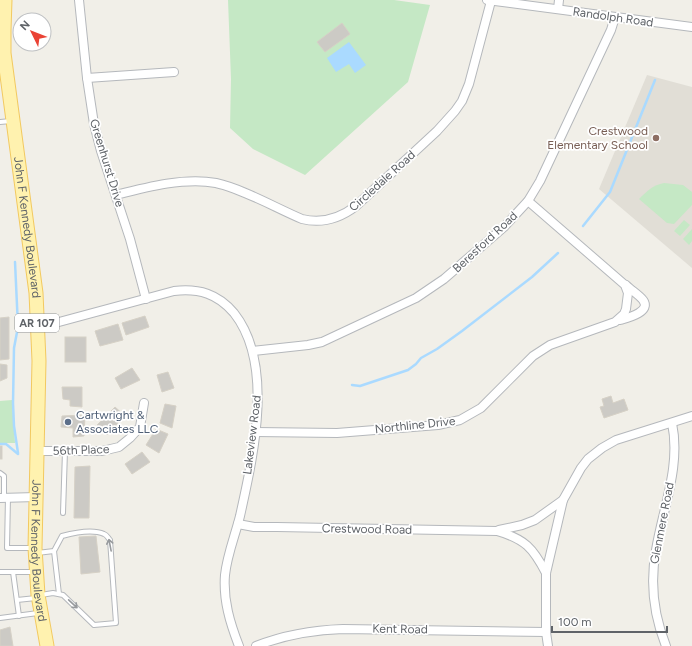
<svg xmlns="http://www.w3.org/2000/svg" width="692" height="646" viewBox="0 0 692 646" font-family="Figtree,sans-serif">
  <rect width="100%" height="100%" fill="#f1efe8"/>
  <!-- education -->
  <polygon fill="#e1ded6" points="647,75 692,87 692,268 599,189"/>
  <!-- green -->
  <g fill="#c5e8c5">
    <polygon points="228,0 394,0 430,5 408,82 305,175 253,149 230,128 231,79"/>
    <path d="M664 183 683 185 692 192V205L674 224 667 223 639 199C647 191 653 185 664 183Z"/>
    <polygon points="684,220 690,225 680,236 674,231"/>
    <polygon points="692,229 692,241 689,245 683,239"/>
    <polygon points="12,400 15,443 0,443 0,401"/>
  </g>
  <!-- water -->
  <polygon fill="#aadaff" points="349,42 366,65 355,73 349,64 336,72 327,58"/>
  <g fill="none" stroke-linecap="round" stroke-linejoin="round">
    <!-- stream -->
    <g stroke="#aadaff" stroke-width="2.5">
      <polyline points="583,226 610,192 655,80"/>
      <polyline points="15,262 18,327 14,348 13,403 14,426 18,453"/>
      <polyline points="352,385 360,386 408,370 416,364 421,358 437,349 462,331 532,277 558,253"/>
      <polyline points="0,444 6,444 18,454"/>
    </g>
  </g>
  <!-- building -->
  <g fill="#cccac5" stroke="#d6d1c6">
    <polygon points="342,23 350,34 325,52 317,42"/>
    <polygon points="145,316 149,327 126,335 122,323"/>
    <polygon points="9,317 9,359 0,360 0,318"/>
    <polygon points="118,324 123,340 100,346 95,331"/>
    <rect x="65" y="337" width="21" height="25"/>
    <polygon points="0,364 7,365 7,378 0,381"/>
    <polygon points="132,368 140,380 121,389 115,378"/>
    <polygon points="168,372 174,388 162,392 157,375"/>
    <polygon points="62,387 82,387 82,407 70,406 70,400 63,399"/>
    <polygon points="611,396 613,403 624,399 628,410 604,418 600,407 604,406 602,399"/>
    <polygon points="165,404 176,406 172,428 160,423"/>
    <polygon points="115,407 125,416 107,435 97,425"/>
    <polygon points="85,415 84,436 73,437 73,428 61,427 62,416"/>
    <polygon points="156,429 168,434 159,453 146,445"/>
    <rect x="0" y="446" width="2" height="13"/>
    <polygon points="142,452 150,462 132,474 125,464"/>
    <polygon points="90,466 89,518 74,518 75,467"/>
    <polygon points="96,536 100,572 81,574 79,537"/>
    <polygon points="10,627 13,646 0,646 0,630"/>
  </g>
  <g fill="none" stroke-linecap="round" stroke-linejoin="round">
    <!-- lane casing -->
    <g stroke="#b5b8bc" stroke-width="6">
      <g id="lane">
        <polyline points="0,122 11,121"/>
        <polyline points="0,473 4,476 4,497"/>
        <polyline points="8,497 7,548 32,548"/>
        <polyline points="63,513 65,451"/>
        <polyline points="54,551 59,594"/>
        <path d="M37 553 54 551 62 536C73 533 93 529 104 534 107 535 108 538 110 540L116 623 94 625 63 595 53 593 41 595"/>
        <polyline points="0,572 36,572"/>
        <polyline points="13,572 19,616"/>
        <polyline points="17,600 36,598"/>
        <polyline points="0,618 38,613"/>
      </g>
    </g>
    <!-- street casing -->
    <g stroke="#b5b8bc" stroke-width="10">
      <g id="street">
        <polyline points="79,0 87,78 94,124 101,151 130,239 146,299"/>
        <polyline points="487,0 692,27"/>
        <polyline points="558,9 559,0"/>
        <polyline points="87,78 174,72"/>
        <path d="M116 195C147 187 185 177 216 183 243 189 276 208 302 219 322 224 339 219 356 206L437 131 455 111 462 101 469 84 491 1"/>
        <path d="M620 320C627 318 652 312 643 300 639 295 631 290 626 285"/>
        <path d="M38 327 59 322 174 291C199 288 218 294 234 313 275 365 253 457 240 516 235 536 227 555 225 575 223 600 230 623 239 646"/>
        <polyline points="253,351 308,345 322,342 416,298 444,279 504,227 528,201 540,181 611,30 615,17"/>
        <polyline points="255,432 337,433 438,425 460,420 481,408 533,356 550,345 615,322 624,314 626,309 628,293 625,285 528,201"/>
        <polyline points="37,451 102,451 119,447 130,438 140,427 144,403"/>
        <polyline points="0,498 36,497"/>
        <path d="M238 524 254 527H277L497 531C525 539 533 548 546 573"/>
        <polyline points="499,530 522,525 535,520 563,500 581,468 588,459 602,448 616,440 692,416"/>
        <path d="M256 646C284 635 313 630 343 629L546 632"/>
        <polyline points="548,646 546,632 546,573 563,500"/>
        <path d="M666 646C654 616 650 582 656 550 663 508 681 466 672 423"/>
      </g>
    </g>
    <!-- primary casing -->
    <g stroke="#f2c960" stroke-width="15">
      <g id="primary">
        <path id="s1" d="M5 0 4 30V53L36 293 39 361 35 548 38 595 47 646"/>
      </g>
    </g>
    <!-- lane -->
    <use href="#lane" stroke="#fff" stroke-width="4"/>
    <!-- street -->
    <use href="#street" stroke="#fff" stroke-width="8"/>
    <!-- primary -->
    <use href="#primary" stroke="#fff2af" stroke-width="13"/>
  </g>
  <!-- one-way arrows -->
  <defs><path id="oneway-shaft" d="M-6 0H5M1.5-3L5.5 0L1.5 3" fill="none" stroke-width="1.6" stroke-linecap="round" stroke-linejoin="round"/></defs>
  <g stroke="#979a9d">
    <use href="#oneway-shaft" transform="translate(110 545) rotate(-101)"/>
    <use href="#oneway-shaft" transform="translate(73 604) rotate(43)"/>
  </g>
  <!-- markers -->
  <circle fill="#8d6e63" stroke="#fff" stroke-width="1.5" cx="656" cy="138" r="4"/>
  <circle fill="#5c6f8a" stroke="#fff" stroke-width="1.5" cx="68" cy="422" r="4"/>
  <g text-anchor="middle" dominant-baseline="central" stroke-width="3.5" stroke-linejoin="round" paint-order="stroke">
    <!-- shield labels -->
    <rect fill="#fff" stroke="#8f9295" stroke-width="1" x="15" y="314" width="44" height="18" rx="3"/>
    <g font-size="11" font-weight="bold" fill="#5f6368">
      <text x="37" y="323">AR 107</text>
    </g>
    <!-- street labels -->
    <g font-size="12" fill="#5f6368" stroke="#fff">
      <text transform="translate(613 17) rotate(8)">Randolph Road</text>
      <text transform="translate(107 163) rotate(73)">Greenhurst Drive</text>
      <text transform="translate(382 181) rotate(-42)">Circledale Road</text>
      <text stroke="none"><textPath href="#s1" startOffset="229">John F Kennedy Boulevard</textPath></text>
      <text transform="translate(485 242) rotate(-43)">Beresford Road</text>
      <text transform="translate(415 425) rotate(-6)">Northline Drive</text>
      <text transform="translate(252 435) rotate(-83)">Lakeview Road</text>
      <text transform="translate(81 450) rotate(-2)">56th Place</text>
      <text transform="translate(662 523) rotate(-79)">Glenmere Road</text>
      <text transform="translate(367 529) rotate(1)">Crestwood Road</text>
      <text stroke="none"><textPath href="#s1" startOffset="553">John F Kennedy Boulevard</textPath></text>
      <text transform="translate(400 629) rotate(1)">Kent Road</text>
    </g>
    <!-- education labels -->
    <g font-size="12" fill="#785e54" stroke="#fff" text-anchor="end">
      <text x="648" y="131">Crestwood<tspan x="648" dy="14">Elementary School</tspan></text>
    </g>
    <!-- service labels -->
    <g font-size="12" fill="#4e5e75" stroke="#fff" text-anchor="start">
      <text x="76" y="415">Cartwright &amp;<tspan x="76" dy="14">Associates LLC</tspan></text>
    </g>
  </g>
  <!-- north arrow -->
  <g transform="translate(32 32) rotate(313)"><circle r="19" fill="#ffffff" stroke="#bfc1c3"/>
  <path d="M0-3L7 15L0 10L-7 15Z" fill="#ea4335"/>
  <text y="-6" font-size="11" font-weight="bold" text-anchor="middle" fill="#5f6368">N</text>
  </g>
  <!-- scale -->
  <path d="M552 626v6h115v-6" fill="none" stroke="#5f6368" stroke-width="2"/>
  <text x="558" y="626" font-size="12" fill="#5f6368" stroke="#ffffff" stroke-width="3" paint-order="stroke">100 m</text>
</svg>
